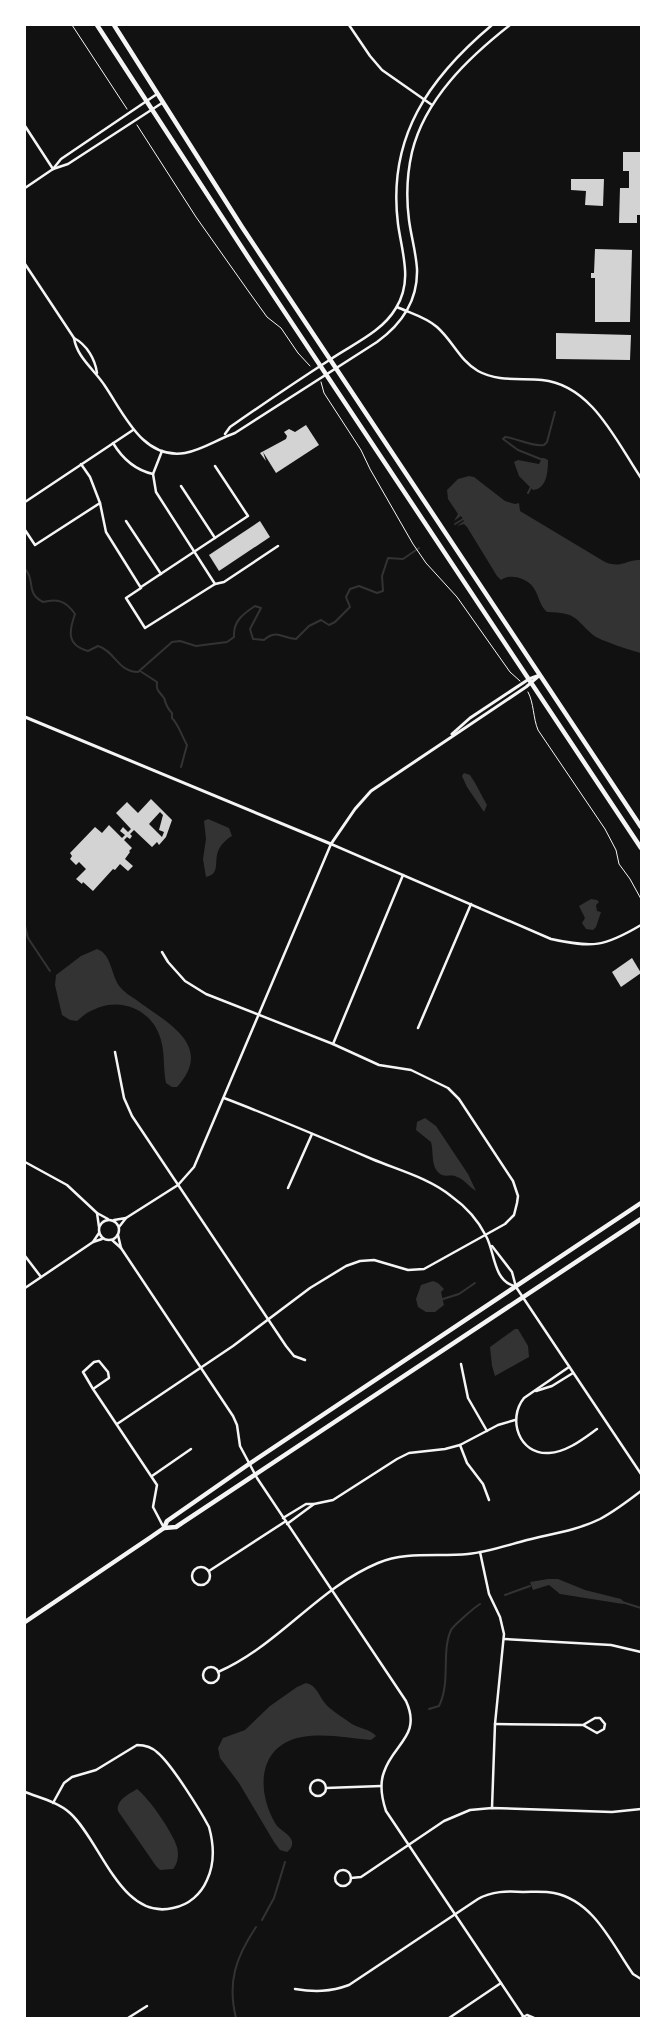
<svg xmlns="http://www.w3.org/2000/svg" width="666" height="2043" viewBox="0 0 666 2043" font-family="Ubuntu,sans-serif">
  <rect width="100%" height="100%" fill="#111"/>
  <!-- water -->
  <g fill="#333">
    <path d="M542 458H544L548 460C548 471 547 489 533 490L519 476 514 462 518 460 539 464Z"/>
    <path d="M469 476 474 477 505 501 515 504 519 503 520 511 605 562C622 569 626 559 641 560V653C632 651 599 640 593 635 573 617 577 613 547 612 539 605 539 595 533 587 527 578 510 573 501 580L497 576 467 527 464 524 457 526 464 521 461 516 454 521 458 514 448 499 447 490 458 479Z"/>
    <path d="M464 773 470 775C477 785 481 795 487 805L484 812 467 787 462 776Z"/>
    <path d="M208 819 229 828 232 836C225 840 219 846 217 855 215 865 219 874 206 877L203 859 206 839 204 821Z"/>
    <polygon points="591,899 597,900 599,902 596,905 597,911 601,912 596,927 593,930 586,929 582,923 585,918 579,906"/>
    <path d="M97 949C112 954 111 976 120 987 124 992 130 996 135 999 167 1023 215 1045 177 1087H172L166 1083C163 1069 165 1054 161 1040 153 1010 121 996 93 1010 87 1012 82 1017 77 1021L70 1020 62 1015 55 985 56 975 81 956Z"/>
    <path d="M425 1118 436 1126 468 1174 476 1191C469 1187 464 1179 457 1177 452 1174 447 1177 442 1175 430 1169 434 1152 431 1142L416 1130 417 1122Z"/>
    <polygon points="433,1281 438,1283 444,1289 441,1292 444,1305 435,1312 426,1312 418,1307 416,1299 421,1285"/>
    <polygon points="515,1329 518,1329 528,1346 529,1357 495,1376 492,1366 490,1347"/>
    <polygon points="548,1579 558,1579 585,1590 621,1599 624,1602 623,1604 560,1594 549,1585 533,1590 530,1582"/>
    <path d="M306 1683C317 1686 318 1694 324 1702 330 1710 341 1716 349 1722 356 1728 371 1729 376 1736L371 1740C348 1738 326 1733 302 1737 258 1745 256 1790 275 1823 279 1830 287 1832 291 1839 294 1844 291 1849 287 1852L280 1850 274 1842 239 1783 220 1758 218 1748 223 1738 245 1730 270 1706 297 1687Z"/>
    <path d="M137 1789C149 1798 173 1833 177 1847 179 1855 178 1863 173 1869L160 1870 156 1866 118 1811C116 1800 129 1794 137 1789Z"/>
  </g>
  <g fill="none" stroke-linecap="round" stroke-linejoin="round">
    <!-- stream -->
    <g stroke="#333" stroke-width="2">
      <path d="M543 460 518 450 503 439 505 437C518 438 530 447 544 445L547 442 555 412"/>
      <polyline points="528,493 531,487"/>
      <polyline points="455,524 465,518"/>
      <path d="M25 569C36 580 25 593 43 602 57 598 66 601 75 614 69 631 66 645 88 651L98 646C115 651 118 672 138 672L172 642 180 641 196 646 227 642 234 637C233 621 243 614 255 606L261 608 250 629 253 639 264 640C277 629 282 638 296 639L309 626 321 620 329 625 335 622 350 607 346 597 350 589 359 586 377 593 383 591 382 576 388 558 403 559 419 548"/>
      <path d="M140 671 157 682C156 691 159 691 164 698 166 702 165 706 172 713V718C179 725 182 737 187 745L181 767"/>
      <polyline points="25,926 28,938 50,971"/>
      <polyline points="443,1299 459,1294 475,1283"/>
      <polyline points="505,1595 530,1586"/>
      <polyline points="622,1602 641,1608"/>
      <path d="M429 1709 439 1706C451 1682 441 1652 451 1630 454 1625 475 1607 480 1604"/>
      <polyline points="262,1920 274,1898 285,1862"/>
      <path d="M236 2018C227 1982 236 1957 256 1927"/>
    </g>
  </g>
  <!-- building -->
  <g fill="#d3d3d3" fill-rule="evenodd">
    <polygon points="623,152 640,152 641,215 637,215 637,223 619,223 620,188 629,188 629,171 623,171"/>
    <polygon points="571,179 604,179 603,206 585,205 586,191 571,190"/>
    <polygon points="595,249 632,250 630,322 595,322 595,278 591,278 591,273 594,273"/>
    <polygon points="556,333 631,335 630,360 556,359"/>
    <polygon points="306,425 319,445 276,473 263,452 266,461 260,453 286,439 287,436 284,432 289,429 295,432"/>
    <polygon points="260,521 270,537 219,571 209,555"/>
    <path d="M151 799 172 820 166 837 159 845 157 842 152 847 134 830 130 834 132 836 130 839 127 837 124 840 132 848 129 851 130 852 125 859 133 866 128 871 120 864 115 870 113 869 93 891 83 882 82 884 76 879 86 869 79 862 76 865 70 859 72 856 70 853 95 827 102 833 109 825 122 838 125 835 120 831 123 827 128 832 131 829 116 813 127 802 138 813ZM160 812 163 815 159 830 164 832 162 837 149 824Z"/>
    <polygon points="632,958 641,973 621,987 612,972"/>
  </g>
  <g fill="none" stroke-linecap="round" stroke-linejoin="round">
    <!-- path -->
    <g stroke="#f5f5f5" stroke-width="1">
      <polyline points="72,25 127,109"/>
      <polyline points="137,125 196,217 249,292 267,317 281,328 298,353 310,366"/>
      <polyline points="321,382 324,393 361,450 370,469 413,544 426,563 457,597 510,672 520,681"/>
      <path d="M528 692C534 703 533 718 538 730L605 829 616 850 619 864 630 879 641 899"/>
    </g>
    <!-- minor -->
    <g stroke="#f5f5f5" stroke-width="2.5">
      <polyline points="349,25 370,56 382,70 432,105"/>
      <polyline points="25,126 53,169"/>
      <polyline points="53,169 68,164 162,103"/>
      <polyline points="25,188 53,169 61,159 157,94"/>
      <path d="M25 264 74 338C77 358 95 370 105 386 124 414 143 460 185 453 202 450 218 439 235 433L377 342C402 324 418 300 417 269 416 252 411 236 409 220 406 197 407 174 412 152 425 99 468 58 510 25"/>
      <path d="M397 307C410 313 426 317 437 327 453 341 460 361 478 371 498 382 520 378 542 380 592 385 616 441 641 478"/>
      <path d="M74 338C87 345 95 359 97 373"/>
      <path d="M225 434 230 427C263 404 297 381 331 359 353 344 382 332 396 308 413 281 402 253 398 224 387 137 429 78 492 25"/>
      <path d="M113 443C122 458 135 470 153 474"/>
      <polyline points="181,486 215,538"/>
      <polyline points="25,502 133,430"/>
      <polyline points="100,503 106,532 141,588 126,598 145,628 215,584 156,492 153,474 162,451"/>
      <polyline points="126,521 161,574"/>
      <polyline points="25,530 35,545 100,503 90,477 81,464"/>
      <polyline points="215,584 224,582 278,546"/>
      <polyline points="141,587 248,516 215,466"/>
      <polyline points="418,1028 471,904"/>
      <polyline points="333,1044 403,875"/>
      <polyline points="115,1052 124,1098 132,1116 286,1346 294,1356 305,1360"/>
      <path d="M224 1098C274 1117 323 1138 372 1159 398 1170 429 1178 451 1196 465 1206 478 1220 486 1236 495 1252 493 1280 514 1286"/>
      <polyline points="25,1162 67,1185 97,1213"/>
      <polyline points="288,1188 312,1134"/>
      <path d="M126 1218 178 1185 194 1167 331 844 551 939C593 948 604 947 641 925"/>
      <circle cx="109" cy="1230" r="10"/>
      <polyline points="114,1220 126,1218 119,1227"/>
      <polyline points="99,1227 97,1213 108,1219"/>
      <polyline points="99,1233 93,1242 102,1239"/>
      <polyline points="112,1240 121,1248 118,1235"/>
      <polyline points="492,1246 512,1272 516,1287 641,1474"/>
      <path d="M121 1248 233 1416 237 1425 240 1446 257 1478 406 1701C422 1736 393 1744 384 1772 379 1785 382 1799 386 1811L523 2016"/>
      <polyline points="25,1256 41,1277"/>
      <polyline points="25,1288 93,1242"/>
      <polyline points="461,1364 468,1398 487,1431"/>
      <path d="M569 1367 524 1398C507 1419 519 1455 549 1453 567 1452 583 1439 597 1429"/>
      <polyline points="93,1389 83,1372 94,1362 99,1361 108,1372 109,1378 93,1389 157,1485 153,1507 164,1528"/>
      <polyline points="536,1391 552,1386 573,1373"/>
      <polyline points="117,1424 233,1346 310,1288 346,1266 360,1261 374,1260 408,1270 424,1269 505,1224 514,1215 517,1203 518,1196 513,1181 459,1099 448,1088 411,1070 379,1065 333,1044 206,994 185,981 168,962 162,952"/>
      <polyline points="460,1445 467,1463 483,1484 489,1500"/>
      <polyline points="152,1476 191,1449"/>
      <polyline points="283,1518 306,1504 314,1504 333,1500 397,1459 409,1453 445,1449 460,1445 498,1425 515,1420"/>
      <polyline points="287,1524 314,1504"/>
      <polyline points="480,1552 489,1594 500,1617 504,1634 495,1724 492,1808"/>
      <circle cx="201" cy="1576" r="9"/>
      <polyline points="209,1571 286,1521"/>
      <polyline points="504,1639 611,1645 641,1652"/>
      <circle cx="211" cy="1675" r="8"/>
      <path d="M218 1672C278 1646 318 1588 378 1563 406 1551 438 1557 468 1554 488 1552 508 1545 527 1540 551 1534 578 1530 600 1519 615 1511 628 1501 641 1491"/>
      <polyline points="495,1724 583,1725 597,1733 604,1729 605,1724 600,1718 595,1718 583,1725"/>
      <circle cx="318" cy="1788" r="8"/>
      <polyline points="326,1788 381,1786"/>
      <path d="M25 1792C40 1798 58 1802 70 1813 101 1841 121 1921 173 1908 189 1905 201 1894 207 1880 215 1863 214 1845 209 1827 200 1810 172 1765 158 1753 152 1747 145 1745 137 1745L96 1770 72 1777 64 1783 53 1803"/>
      <circle cx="343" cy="1878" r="8"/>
      <polyline points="351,1878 361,1877 444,1821 470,1810 492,1808 612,1812 641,1809"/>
      <path d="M295 1989C314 1992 330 1992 349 1985L478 1899C492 1891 507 1891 523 1892 534 1892 544 1891 554 1893 594 1901 612 1944 633 1974L641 1979"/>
      <polyline points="128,2018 147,2006"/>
      <polyline points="449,2018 501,1983"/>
      <polyline points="521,2018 527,2015 534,2018"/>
    </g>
    <!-- tertiary -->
    <g stroke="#f5f5f5" stroke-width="3">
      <polyline points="25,717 331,844 355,809 371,791 526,687 540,675"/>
      <polyline points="452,734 470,718 529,679 537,676"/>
    </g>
    <!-- primary -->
    <g stroke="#f5f5f5" stroke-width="4.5">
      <polyline points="97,25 248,257 641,848"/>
      <polyline points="114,25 242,227 641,827"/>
      <polyline points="164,1528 176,1527 641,1219"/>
      <polyline points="25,1622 151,1537 164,1528 167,1521 249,1464 641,1203"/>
    </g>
  </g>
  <!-- border -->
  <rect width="666" height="2043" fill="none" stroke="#ffffff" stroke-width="52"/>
</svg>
